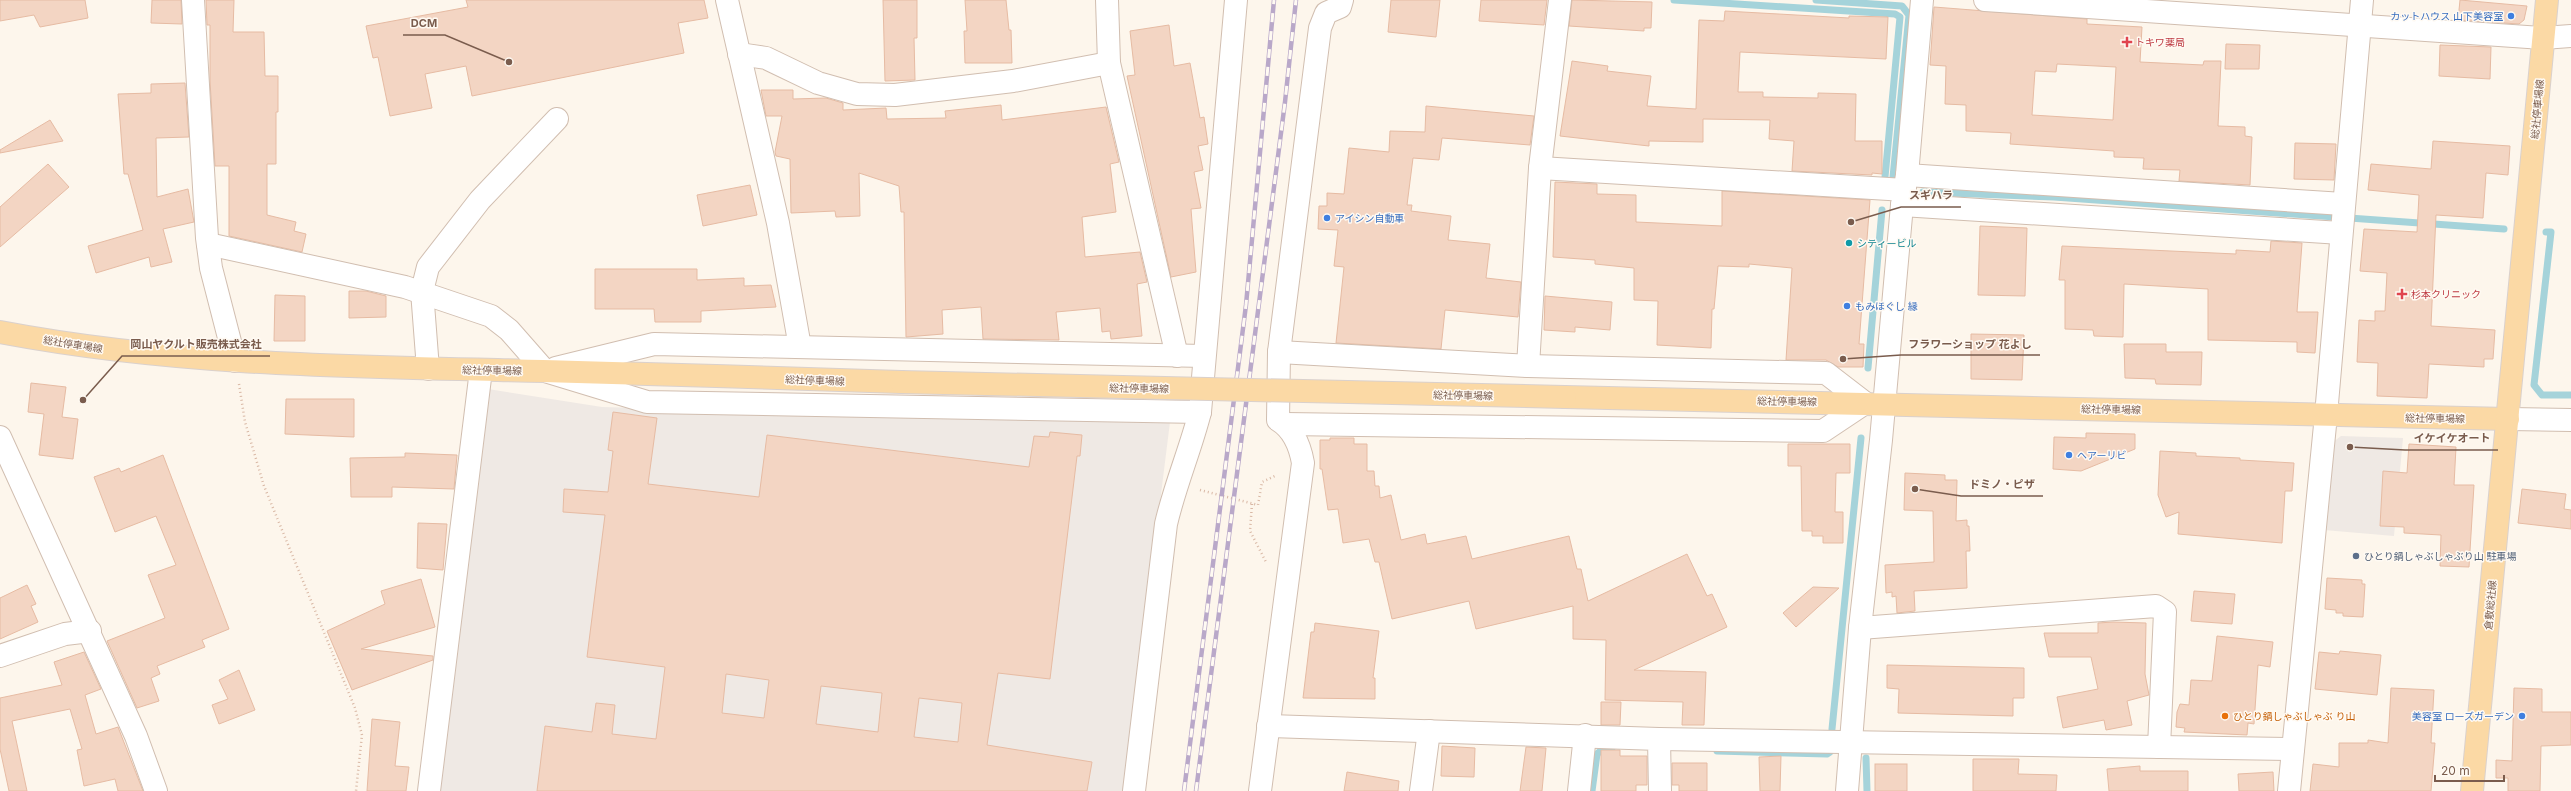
<svg xmlns="http://www.w3.org/2000/svg" width="2571" height="791" viewBox="0 0 2571 791" font-family="Inter,'Noto Sans JP',sans-serif">
  <rect width="100%" height="100%" fill="#fdf6ec"/>
  <!-- industrial -->
  <g fill="#efe9e4">
    <polygon points="488,389 602,407 1170,422 1124,791 439,791"/>
    <polygon points="2341,436 2403,438 2394,536 2324,530 2332,443"/>
  </g>
  <g fill="none" stroke-linecap="round" stroke-linejoin="round">
    <!-- stream -->
    <g stroke="#a5d3da" stroke-width="7">
      <polyline points="1674,0 1895,14 1900,17 1885,177"/>
      <polyline points="1816,0 1902,6 1909,15 1893,177"/>
      <polyline points="1923,192 2054,197 2504,229"/>
      <polyline points="2546,232 2551,232 2534,385 2542,395 2571,395"/>
      <polyline points="1868,368 1882,210"/>
      <polyline points="1832,729 1861,438"/>
      <polyline points="1717,751 1827,754 1830,752"/>
      <polyline points="1866,758 1867,791"/>
      <polyline points="1592,791 1597,754 1604,748 1612,748"/>
    </g>
  </g>
  <!-- building -->
  <g fill="#f3d5c3" stroke="#e6bba3" fill-rule="evenodd">
    <polygon points="0,0 85,0 88,18 40,27 34,15 0,21"/>
    <polygon points="152,0 181,0 182,24 151,23"/>
    <polygon points="206,0 234,0 233,32 264,32 265,76 278,76 278,112 276,112 276,164 267,164 267,215 296,222 294,231 306,234 302,252 229,236 229,166 215,166 210,81 210,25 207,25"/>
    <polygon points="466,0 704,0 708,18 678,23 684,53 472,96 466,66 425,74 432,108 390,116 378,57 373,58 366,26 468,7"/>
    <polygon points="883,0 917,0 917,38 914,38 915,80 885,81"/>
    <polygon points="965,0 1006,0 1009,30 1011,30 1012,63 965,63 964,31 967,31"/>
    <polygon points="1391,0 1440,0 1436,37 1388,32"/>
    <polygon points="1481,0 1547,0 1544,25 1479,21"/>
    <polygon points="1572,0 1652,2 1651,28 1644,28 1644,31 1569,26"/>
    <polygon points="2460,0 2527,6 2524,20 2519,24 2458,20"/>
    <path d="M1934 7 2087 19V24L2142 27 2140 62 2203 65 2204 61H2221L2218 126 2245 127V136L2252 137 2250 185 2179 181 2180 170 2143 169 2144 158 2114 157V151L2010 144 2011 133 1966 131V105L1945 104 1946 66 1930 65ZM2057 64 2116 67 2113 120 2032 115 2035 71 2056 72Z"/>
    <polygon points="1725,11 1849,18 1849,16 1888,17 1886,59 1740,52 1738,92 1763,92 1763,97 1818,98 1818,93 1856,94 1855,141 1882,141 1882,174 1872,173 1872,175 1792,171 1794,141 1769,139 1770,120 1703,119 1703,142 1649,141 1649,146 1560,136 1572,61 1608,66 1607,71 1651,76 1647,106 1696,109 1699,20 1724,21"/>
    <polygon points="1169,25 1174,66 1190,63 1200,118 1204,117 1208,144 1198,146 1203,170 1194,172 1201,208 1191,209 1196,272 1171,277 1127,76 1135,75 1130,31"/>
    <polygon points="2226,44 2260,45 2259,69 2225,69"/>
    <polygon points="2440,45 2491,47 2490,79 2439,76"/>
    <polygon points="185,83 189,137 156,138 157,197 188,189 194,222 163,229 172,262 151,267 149,257 96,273 88,246 143,230 128,174 124,174 118,94 151,93 151,84"/>
    <polygon points="761,90 793,90 793,99 826,98 843,103 843,110 886,108 887,119 946,118 945,111 1001,105 1002,120 1106,107 1119,162 1110,164 1116,212 1082,217 1085,257 1140,252 1147,282 1137,284 1142,336 1111,339 1110,331 1102,332 1100,308 1056,312 1059,340 983,339 981,307 942,310 943,334 906,337 904,212 901,212 899,186 859,173 860,216 836,217 835,211 791,213 790,159 776,156 775,152 782,116 766,116"/>
    <polygon points="1426,106 1534,116 1530,145 1442,138 1439,160 1413,158 1407,205 1412,205 1411,211 1451,216 1448,240 1490,244 1486,278 1521,282 1518,317 1445,310 1441,349 1336,343 1344,267 1334,266 1338,230 1318,229 1319,206 1327,206 1327,193 1344,194 1349,148 1389,152 1390,131 1425,132"/>
    <polygon points="50,120 63,141 0,153 0,150"/>
    <polygon points="2433,141 2510,146 2508,175 2486,173 2483,218 2436,215 2431,326 2495,330 2493,359 2484,359 2484,367 2429,364 2427,398 2377,396 2378,363 2357,362 2359,320 2375,321 2375,311 2385,311 2387,273 2360,271 2364,229 2417,232 2419,195 2368,190 2371,164 2431,169"/>
    <polygon points="2295,143 2336,144 2334,180 2294,179"/>
    <polygon points="48,164 69,187 0,247 0,207"/>
    <polygon points="1555,182 1597,184 1597,194 1636,195 1636,222 1722,226 1722,191 1870,200 1859,344 1864,344 1863,367 1838,367 1826,360 1786,360 1792,268 1749,264 1749,267 1718,266 1714,309 1712,309 1711,348 1657,345 1658,301 1634,300 1634,268 1595,264 1595,260 1553,257"/>
    <polygon points="750,185 757,215 703,226 697,195"/>
    <polygon points="1980,226 2027,228 2025,296 1978,295"/>
    <polygon points="2271,241 2302,243 2297,312 2318,312 2315,353 2297,352 2297,342 2208,340 2208,289 2124,284 2123,337 2094,336 2093,330 2065,329 2065,280 2059,280 2062,246 2236,254 2236,250 2270,252"/>
    <polygon points="595,269 697,269 697,280 744,278 744,286 771,285 776,307 701,311 701,322 655,322 654,309 595,309"/>
    <polygon points="349,291 366,291 386,296 386,317 349,318"/>
    <polygon points="275,295 305,296 305,341 274,341"/>
    <polygon points="1545,296 1612,302 1610,330 1575,327 1575,332 1544,330"/>
    <polygon points="1971,334 2024,335 2022,380 1971,379"/>
    <polygon points="2124,344 2166,344 2166,352 2202,352 2201,385 2156,384 2155,379 2125,378"/>
    <polygon points="31,383 66,387 62,417 78,419 73,459 39,455 44,414 28,412"/>
    <polygon points="286,399 354,399 354,437 285,434"/>
    <path d="M613 412 657 418 648 484 759 497 767 435 1029 467 1034 436 1049 437 1050 432 1082 435 1080 456H1077L1050 679 998 673 987 745 1092 762 1087 791H537L545 726 592 732 596 703 615 705 612 734 656 739 665 667 587 657 605 515 563 512 564 489 608 492 613 451 608 450ZM726 674 769 680 764 718 722 713ZM821 686 882 693 878 732 816 724ZM919 698 962 703 958 742 914 737Z"/>
    <polygon points="2086,433 2135,434 2135,449 2081,471 2053,469 2054,437 2086,438"/>
    <polygon points="1330,438 1354,438 1354,444 1367,444 1367,471 1374,471 1375,486 1379,486 1380,498 1391,495 1401,540 1425,534 1427,544 1466,536 1472,559 1569,536 1577,569 1581,569 1588,601 1687,554 1707,596 1712,594 1727,627 1634,670 1706,672 1704,725 1682,725 1683,702 1605,700 1606,640 1573,639 1573,606 1476,629 1469,601 1392,619 1379,562 1375,562 1369,539 1343,543 1338,509 1328,510 1322,469 1320,469 1320,440 1330,440"/>
    <polygon points="1788,444 1850,444 1850,473 1836,473 1835,512 1843,512 1843,543 1823,543 1823,536 1812,536 1812,531 1802,531 1801,466 1788,466"/>
    <polygon points="2409,444 2456,447 2454,485 2474,485 2469,567 2440,566 2441,535 2404,533 2404,527 2380,526 2383,471 2407,473"/>
    <polygon points="2160,451 2196,453 2196,456 2240,458 2240,460 2294,463 2292,491 2285,491 2282,543 2178,534 2179,512 2166,517 2158,495"/>
    <polygon points="405,453 457,455 454,489 392,487 392,497 351,497 350,458 405,457"/>
    <polygon points="163,455 229,629 202,640 205,647 157,666 160,674 151,678 159,701 137,708 107,641 165,618 148,575 176,565 156,516 115,532 94,477 119,468 121,472"/>
    <polygon points="1905,473 1945,475 1945,480 1957,480 1956,521 1967,520 1967,526 1969,526 1970,551 1966,551 1967,588 1914,591 1915,611 1897,613 1896,596 1892,597 1892,592 1886,593 1885,565 1934,562 1933,511 1904,510"/>
    <polygon points="2522,489 2566,494 2564,509 2571,510 2571,529 2518,523"/>
    <polygon points="418,523 447,524 443,570 417,568"/>
    <polygon points="2327,578 2362,580 2362,584 2365,584 2363,617 2343,616 2343,613 2336,613 2336,610 2325,609"/>
    <polygon points="421,579 435,627 361,649 433,656 433,660 352,690 327,631 385,604 381,591"/>
    <polygon points="27,585 36,604 31,606 38,622 0,639 0,598"/>
    <polygon points="1813,587 1839,588 1796,627 1783,613"/>
    <polygon points="2194,591 2235,594 2232,624 2191,621"/>
    <polygon points="2113,622 2146,623 2145,674 2149,695 2127,701 2132,725 2106,730 2104,720 2063,728 2057,697 2098,689 2091,657 2049,657 2044,633 2098,633 2098,623"/>
    <polygon points="1315,623 1379,631 1373,678 1375,678 1375,699 1303,698 1311,632 1314,632"/>
    <polygon points="2217,636 2273,642 2270,667 2258,665 2254,724 2248,723 2247,735 2184,732 2185,728 2176,727 2177,712 2180,704 2189,705 2191,680 2212,681"/>
    <polygon points="2340,651 2381,655 2377,695 2315,689 2319,652 2339,654"/>
    <polygon points="84,652 101,689 85,695 96,734 118,727 143,791 118,791 115,779 84,786 77,750 82,749 70,709 12,721 27,791 9,791 0,749 0,698 62,685 54,662"/>
    <polygon points="1887,665 2024,668 2024,698 2013,698 2013,716 1898,713 1899,689 1887,688"/>
    <polygon points="239,670 255,710 219,724 212,705 228,699 219,680"/>
    <polygon points="2391,688 2434,690 2431,743 2435,743 2431,791 2310,791 2313,764 2339,767 2339,743 2368,743 2368,740 2388,743"/>
    <polygon points="2514,688 2542,689 2542,712 2571,712 2571,745 2541,746 2540,791 2508,791 2508,778 2496,778 2496,760 2512,761"/>
    <polygon points="1601,702 1621,702 1620,725 1601,725"/>
    <polygon points="372,719 400,722 395,766 409,767 406,791 367,791"/>
    <polygon points="1442,746 1475,748 1474,777 1441,776"/>
    <polygon points="1526,747 1546,748 1542,791 1520,791"/>
    <polygon points="1601,750 1620,750 1620,756 1647,756 1647,785 1636,785 1636,791 1601,791"/>
    <polygon points="1781,756 1780,791 1760,791 1759,757"/>
    <polygon points="1973,759 2019,759 2018,774 2057,775 2056,791 1973,791"/>
    <polygon points="1672,763 1707,763 1707,791 1679,791 1679,785 1672,785"/>
    <rect x="1875" y="764" width="32" height="27"/>
    <polygon points="2140,766 2140,771 2188,771 2188,791 2109,791 2107,769"/>
    <polygon points="1347,772 1399,781 1398,791 1344,791"/>
    <polygon points="2273,772 2274,791 2239,791 2238,774"/>
  </g>
  <g fill="none" stroke-linecap="round" stroke-linejoin="round">
    <!-- minor casing -->
    <g stroke="#d1beb0" stroke-width="24">
      <g id="minor">
        <polyline points="193,0 207,238 211,268 235,361"/>
        <polyline points="727,0 778,223 800,347"/>
        <polyline points="1107,0 1109,63 1177,356"/>
        <polyline points="1985,0 2543,38 2571,36"/>
        <polyline points="739,54 766,58 818,83 857,94 895,95 1013,81 1109,63"/>
        <polyline points="1540,168 1905,190"/>
        <polyline points="1907,175 2343,204"/>
        <polyline points="1902,205 2341,233"/>
        <polyline points="208,244 405,287 491,316 509,330 545,371 647,402 1200,412"/>
        <polyline points="1279,352 1528,366 1826,373 1865,403 1823,431 1285,424"/>
        <polyline points="1528,366 1540,168 1560,0"/>
        <polyline points="556,368 654,344 1204,356"/>
        <polyline points="428,369 422,291 428,267 480,200 557,119"/>
        <polyline points="2508,419 2571,420"/>
        <polyline points="0,437 136,736 156,791"/>
        <polyline points="1860,628 2156,606 2165,612 2159,747"/>
        <polyline points="0,656 65,634 90,631"/>
        <polyline points="1268,726 1659,739 1660,791"/>
        <polyline points="1659,739 2293,749"/>
        <polyline points="429,791 481,370"/>
        <path d="M1134 791 1166 524C1175 485 1190 451 1200 412L1236 0"/>
        <path d="M1260 791 1303 463C1300 446 1293 429 1278 420L1279 352 1320 28 1326 13 1340 7 1342 0"/>
        <polyline points="1421,791 1429,731"/>
        <polyline points="1579,791 1585,735"/>
        <polyline points="1847,791 1860,628 1881,440 1902,205 1907,175 1922,0"/>
        <polyline points="2289,791 2326,415 2362,0"/>
      </g>
    </g>
    <!-- major casing -->
    <g stroke="#dad1cd" stroke-width="24">
      <g id="major">
        <path d="M0 332C179 366 361 367 543 371 662 374 782 378 901 382"/>
        <polyline points="1565,397 2508,419"/>
        <polyline points="2472,791 2547,0"/>
      </g>
    </g>
    <!-- path -->
    <g stroke="#d9b8a5" stroke-width="2.5" stroke-dasharray="1 3" stroke-linecap="butt">
      <polyline points="239,384 245,422 264,486 355,708 362,735 356,791"/>
      <polyline points="1200,490 1258,505 1262,482 1277,475"/>
      <polyline points="1252,504 1250,531 1266,562"/>
    </g>
    <!-- minor -->
    <use href="#minor" stroke="#fff" stroke-width="22"/>
    <!-- major -->
    <use href="#major" stroke="#fbd9a5" stroke-width="22"/>
    <!-- rail casing -->
    <g stroke="#b9a8c9" stroke-width="4.5">
      <g id="rail">
        <polyline points="1184,791 1246,305 1274,0"/>
        <polyline points="1196,791 1285,102 1296,0"/>
      </g>
    </g>
    <!-- rail -->
    <use href="#rail" stroke="#fffaf3" stroke-width="3" stroke-dasharray="9" stroke-linecap="butt"/>
    <!-- major-bridge casing -->
    <g stroke="#dad1cd" stroke-width="24" stroke-linecap="butt">
      <polyline id="major-bridge" points="901,382 1565,397"/>
    </g>
    <!-- major-bridge -->
    <use href="#major-bridge" stroke="#fbd9a5" stroke-width="22"/>
  </g>
  <!-- markers -->
  <g fill="#3f7fe0" stroke="#fffaf3" stroke-width="1.5">
    <circle cx="2511" cy="16" r="4"/>
    <circle cx="1327" cy="218" r="4"/>
    <circle cx="1847" cy="306" r="4"/>
    <circle cx="2069" cy="455" r="4"/>
    <circle cx="2522" cy="716" r="4"/>
  </g>
  <g fill="#e0444e" stroke="#fffaf3" stroke-width="1.5">
    <path d="M2125 36h4v4h4v4h-4v4h-4v-4h-4v-4h4z"/>
    <path d="M2400 288h4v4h4v4h-4v4h-4v-4h-4v-4h4z"/>
  </g>
  <circle fill="#0f9aa8" stroke="#fffaf3" stroke-width="1.5" cx="1849" cy="243" r="4"/>
  <circle fill="#5c6f8a" stroke="#fffaf3" stroke-width="1.5" cx="2356" cy="556" r="4"/>
  <circle fill="#e8710a" stroke="#fffaf3" stroke-width="1.5" cx="2225" cy="716" r="4"/>
  <g text-anchor="middle" dominant-baseline="central" stroke-width="3" stroke-linejoin="round" paint-order="stroke">
    <!-- shop labels -->
    <g font-size="10" fill="#366cbe" stroke="#fffaf3" text-anchor="start">
      <text x="2503" y="16" text-anchor="end">カットハウス 山下美容室</text>
      <text x="1335" y="218">アイシン自動車</text>
      <text x="1855" y="306">もみほぐし 縁</text>
      <text x="2077" y="455">ヘアーリビ</text>
      <text x="2514" y="716" text-anchor="end">美容室 ローズガーデン</text>
    </g>
    <!-- health labels -->
    <g font-size="10" fill="#be3a42" stroke="#fffaf3" text-anchor="start">
      <text x="2135" y="42">トキワ薬局</text>
      <text x="2411" y="294">杉本クリニック</text>
    </g>
    <!-- street labels -->
    <g font-size="10" fill="#7a5c4d" stroke="#fffaf3">
      <text transform="translate(2537 109) rotate(-85)">総社停車場線</text>
      <text transform="translate(73 344) rotate(9)">総社停車場線</text>
      <text transform="translate(492 370) rotate(1)">総社停車場線</text>
      <text transform="translate(815 380) rotate(2)">総社停車場線</text>
      <text transform="translate(1139 388) rotate(1)">総社停車場線</text>
      <text transform="translate(1463 395) rotate(1)">総社停車場線</text>
      <text transform="translate(1787 401) rotate(1)">総社停車場線</text>
      <text transform="translate(2111 409) rotate(1)">総社停車場線</text>
      <text transform="translate(2435 418) rotate(1)">総社停車場線</text>
      <text transform="translate(2490 605) rotate(-85)">倉敷総社線</text>
    </g>
    <!-- culture labels -->
    <g font-size="10" fill="#0d838f" stroke="#fffaf3" text-anchor="start">
      <text x="1857" y="243">シティービル</text>
    </g>
    <!-- service labels -->
    <g font-size="10" fill="#4e5e75" stroke="#fffaf3" text-anchor="start">
      <text x="2364" y="556">ひとり鍋しゃぶしゃぶり山 駐車場</text>
    </g>
    <!-- food labels -->
    <g font-size="10" fill="#c56008" stroke="#fffaf3" text-anchor="start">
      <text x="2233" y="716">ひとり鍋しゃぶしゃぶ り山</text>
    </g>
  </g>
  <!-- callouts -->
  <path fill="none" stroke="#7a5c4d" stroke-width="1.5" d="M509 62L445 35H403M1851 222L1901 207H1961M1843 359L1901 355H2040M83 400L122 356H270M2350 447L2405 450H2498M1915 489L1961 496H2043"/>
  <g fill="#7a5c4d" stroke="#fffaf3" stroke-width="1.5">
    <circle cx="509" cy="62" r="4"/>
    <circle cx="1851" cy="222" r="4"/>
    <circle cx="1843" cy="359" r="4"/>
    <circle cx="83" cy="400" r="4"/>
    <circle cx="2350" cy="447" r="4"/>
    <circle cx="1915" cy="489" r="4"/>
  </g>
  <g font-size="11" text-anchor="middle" font-weight="bold" fill="#7a5c4d" stroke="#fffaf3" stroke-width="3" stroke-linejoin="round" paint-order="stroke">
    <text x="424" y="27">DCM</text>
    <text x="1931" y="199">スギハラ</text>
    <text x="1970" y="348">フラワーショップ 花よし</text>
    <text x="196" y="348">岡山ヤクルト販売株式会社</text>
    <text x="2452" y="442">イケイケオート</text>
    <text x="2002" y="488">ドミノ・ピザ</text>
  </g>
  <!-- scale -->
  <path d="M2435 775v6h69v-6" fill="none" stroke="#7a5c4d" stroke-width="2"/>
  <text x="2441" y="775" font-size="12" fill="#7a5c4d" stroke="#fffaf3" stroke-width="3" paint-order="stroke">20 m</text>
</svg>
